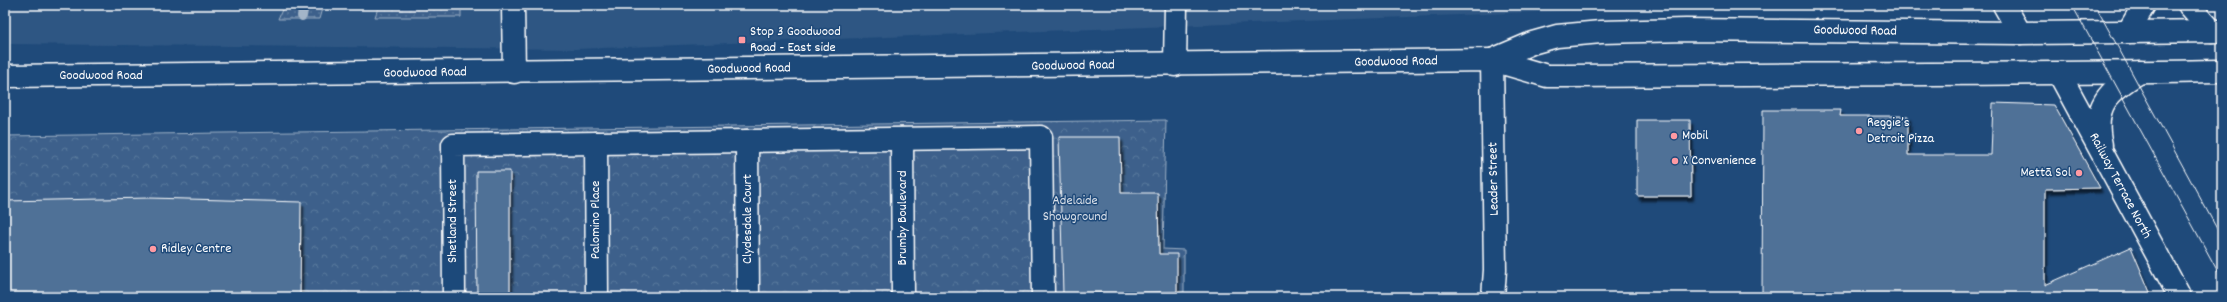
<svg xmlns="http://www.w3.org/2000/svg" width="2227" height="302" viewBox="0 0 2227 302" font-family="Dekko,sans-serif">
  <defs>
    <pattern id="grass-dots" width="8" height="8" patternUnits="userSpaceOnUse"><rect width="8" height="8" fill="#3c618b"/><path d="M2 2h.1M6 6h.1" fill="none" stroke="#59799c" stroke-width="1.8" stroke-linecap="round"/></pattern>
    <pattern id="park-crowns" width="20" height="18" patternUnits="userSpaceOnUse"><rect width="20" height="18" fill="#3c618b"/><path d="M2 6a3 3 0 1 1 6 0M12 15a3 3 0 1 1 6 0" fill="none" stroke="#59799c"/></pattern>
    <filter id="shadow"><feDropShadow dx="2.5" dy="4.5" stdDeviation="1" flood-color="#0009"/></filter>
  </defs>
  <rect width="100%" height="100%" fill="#1f4a7a"/>
  <filter id="ink" filterUnits="userSpaceOnUse"><feTurbulence type="fractalNoise" baseFrequency=".025" numOctaves="2"/><feDisplacementMap in="SourceGraphic" scale="8" xChannelSelector="R" yChannelSelector="G"/><feConvolveMatrix kernelMatrix="1 2 1 2 8 2 1 2 1" color-interpolation-filters="sRGB"/></filter>
  <g filter="url(#ink)">
    <!-- built -->
    <polygon fill="#2e5683" points="5,5 1722,5 576,49 5,44"/>
    <!-- grass -->
    <g fill="url(#grass-dots)" stroke="#9eb0c5">
      <polygon points="284,5 323,5 319,19 278,19"/>
      <polygon points="379,5 461,5 461,17 375,17"/>
    </g>
    <!-- park -->
    <polygon fill="url(#park-crowns)" stroke="#9eb0c5" points="1166,120 1163,249 1184,250 1184,297 5,297 5,136"/>
    <g fill="none" stroke-linecap="round" stroke-linejoin="round">
      <!-- stream -->
      <polyline stroke="#a3b5c8" stroke-width="10" points="302,16 304,5"/>
    </g>
    <!-- building -->
    <g fill="#507197" stroke="#fff" filter="url(#shadow)">
      <polygon points="1993,103 2054,105 2100,188 2045,189 2045,285 2131,247 2152,297 1762,297 1763,110 1841,110 1840,116 1908,116 1908,155 1991,155"/>
      <polygon points="1637,120 1690,120 1691,196 1637,196"/>
      <polygon points="1059,137 1120,137 1121,193 1158,193 1159,254 1177,254 1177,292 1063,294"/>
      <polygon points="476,171 510,171 510,297 477,297"/>
      <polygon points="149,198 301,202 300,297 5,297 5,201"/>
    </g>
    <g fill="none" stroke-linecap="round" stroke-linejoin="round">
      <!-- pedestrian casing -->
      <g stroke="#fff" stroke-width="25">
        <g id="pedestrian">
          <polyline points="902,139 903,297"/>
          <polyline points="747,141 748,297"/>
          <polyline points="596,143 597,297"/>
          <polyline points="454,297 453,145 1041,137 1043,297"/>
        </g>
      </g>
      <!-- minor casing -->
      <g stroke="#fff" stroke-width="25">
        <g id="minor">
          <polyline points="513,5 514,72"/>
          <polyline points="2004,5 2020,33"/>
          <polyline points="2189,5 2212,31"/>
          <polyline points="2128,32 2144,5"/>
          <polyline points="1175,65 1176,5"/>
          <polyline points="2060,75 2180,297"/>
          <path d="M2101 145C2092 106 2108 91 2140 72"/>
        </g>
      </g>
      <!-- secondary casing -->
      <g stroke="#fff" stroke-width="25">
        <g id="secondary">
          <polyline points="1492,60 1532,43 1557,36 1601,32 1686,30 2020,33 2222,31"/>
          <polyline points="1492,60 1495,270 1493,297"/>
          <path d="M5 76 1492 60 1547 76C1772 74 1997 75 2222 71"/>
        </g>
      </g>
      <!-- pedestrian -->
      <use href="#pedestrian" stroke="#1f4a7a" stroke-width="22"/>
      <!-- minor -->
      <use href="#minor" stroke="#1f4a7a" stroke-width="22"/>
      <!-- secondary -->
      <use href="#secondary" stroke="#1f4a7a" stroke-width="22"/>
      <!-- tram -->
      <g stroke="#fff" stroke-width="1">
        <polyline points="2072,5 2222,279"/>
        <polyline points="2095,5 2222,238"/>
      </g>
    </g>
  </g>
  <!-- markers -->
  <g fill="#ff9aa2" stroke="#1f4a7a" stroke-width="1.5">
    <rect x="738" y="36" width="8" height="8" rx="2"/>
    <circle cx="1859" cy="131" r="4"/>
    <circle cx="1674" cy="136" r="4"/>
    <circle cx="1675" cy="161" r="4"/>
    <circle cx="2079" cy="173" r="4"/>
    <circle cx="153" cy="249" r="4"/>
  </g>
  <g text-anchor="middle" dominant-baseline="central" stroke-width="3" stroke-linejoin="round" paint-order="stroke">
    <!-- street labels -->
    <g font-size="14" fill="#fff" stroke="#1f4a7a">
      <text transform="translate(1855 31) rotate(1)">Goodwood Road</text>
      <text transform="translate(1396 62) rotate(-1)">Goodwood Road</text>
      <text transform="translate(1073 66) rotate(-1)">Goodwood Road</text>
      <text transform="translate(749 69) rotate(-1)">Goodwood Road</text>
      <text transform="translate(425 73) rotate(-1)">Goodwood Road</text>
      <text x="101" y="76">Goodwood Road</text>
      <text transform="translate(1494 179) rotate(-91)">Leader Street</text>
      <text transform="translate(2120 186) rotate(62)">Railway Terrace North</text>
      <text transform="translate(903 218) rotate(-90)">Brumby Boulevard</text>
      <text transform="translate(748 219) rotate(-90)">Clydesdale Court</text>
      <text transform="translate(596 220) rotate(-90)">Palomino Place</text>
      <text transform="translate(453 221) rotate(-90)">Shetland Street</text>
    </g>
    <!-- poi labels -->
    <g font-size="14" fill="#fff" stroke="#1f4a7a" text-anchor="start">
      <text x="750" y="32">Stop 3 Goodwood<tspan x="750" dy="16">Road - East side</tspan></text>
      <text x="1867" y="123">Reggie’s<tspan x="1867" dy="16">Detroit Pizza</tspan></text>
      <text x="1682" y="136">Mobil</text>
      <text x="1683" y="161">X Convenience</text>
      <text x="2071" y="173" text-anchor="end">Mettā Sol</text>
      <text x="161" y="249">Ridley Centre</text>
    </g>
    <!-- park labels -->
    <g font-size="14" fill="#d8dfe8" stroke="#1f4a7a">
      <text x="1075" y="201">Adelaide<tspan x="1075" dy="16">Showground</tspan></text>
    </g>
  </g>
  <!-- margin -->
  <rect width="2227" height="302" fill="none" stroke="#1f4a7a" stroke-width="20"/>
  <rect x="10" y="10" width="2207" height="282" fill="none" stroke="#fff" stroke-width="1.5" filter="url(#ink)"/>
</svg>
